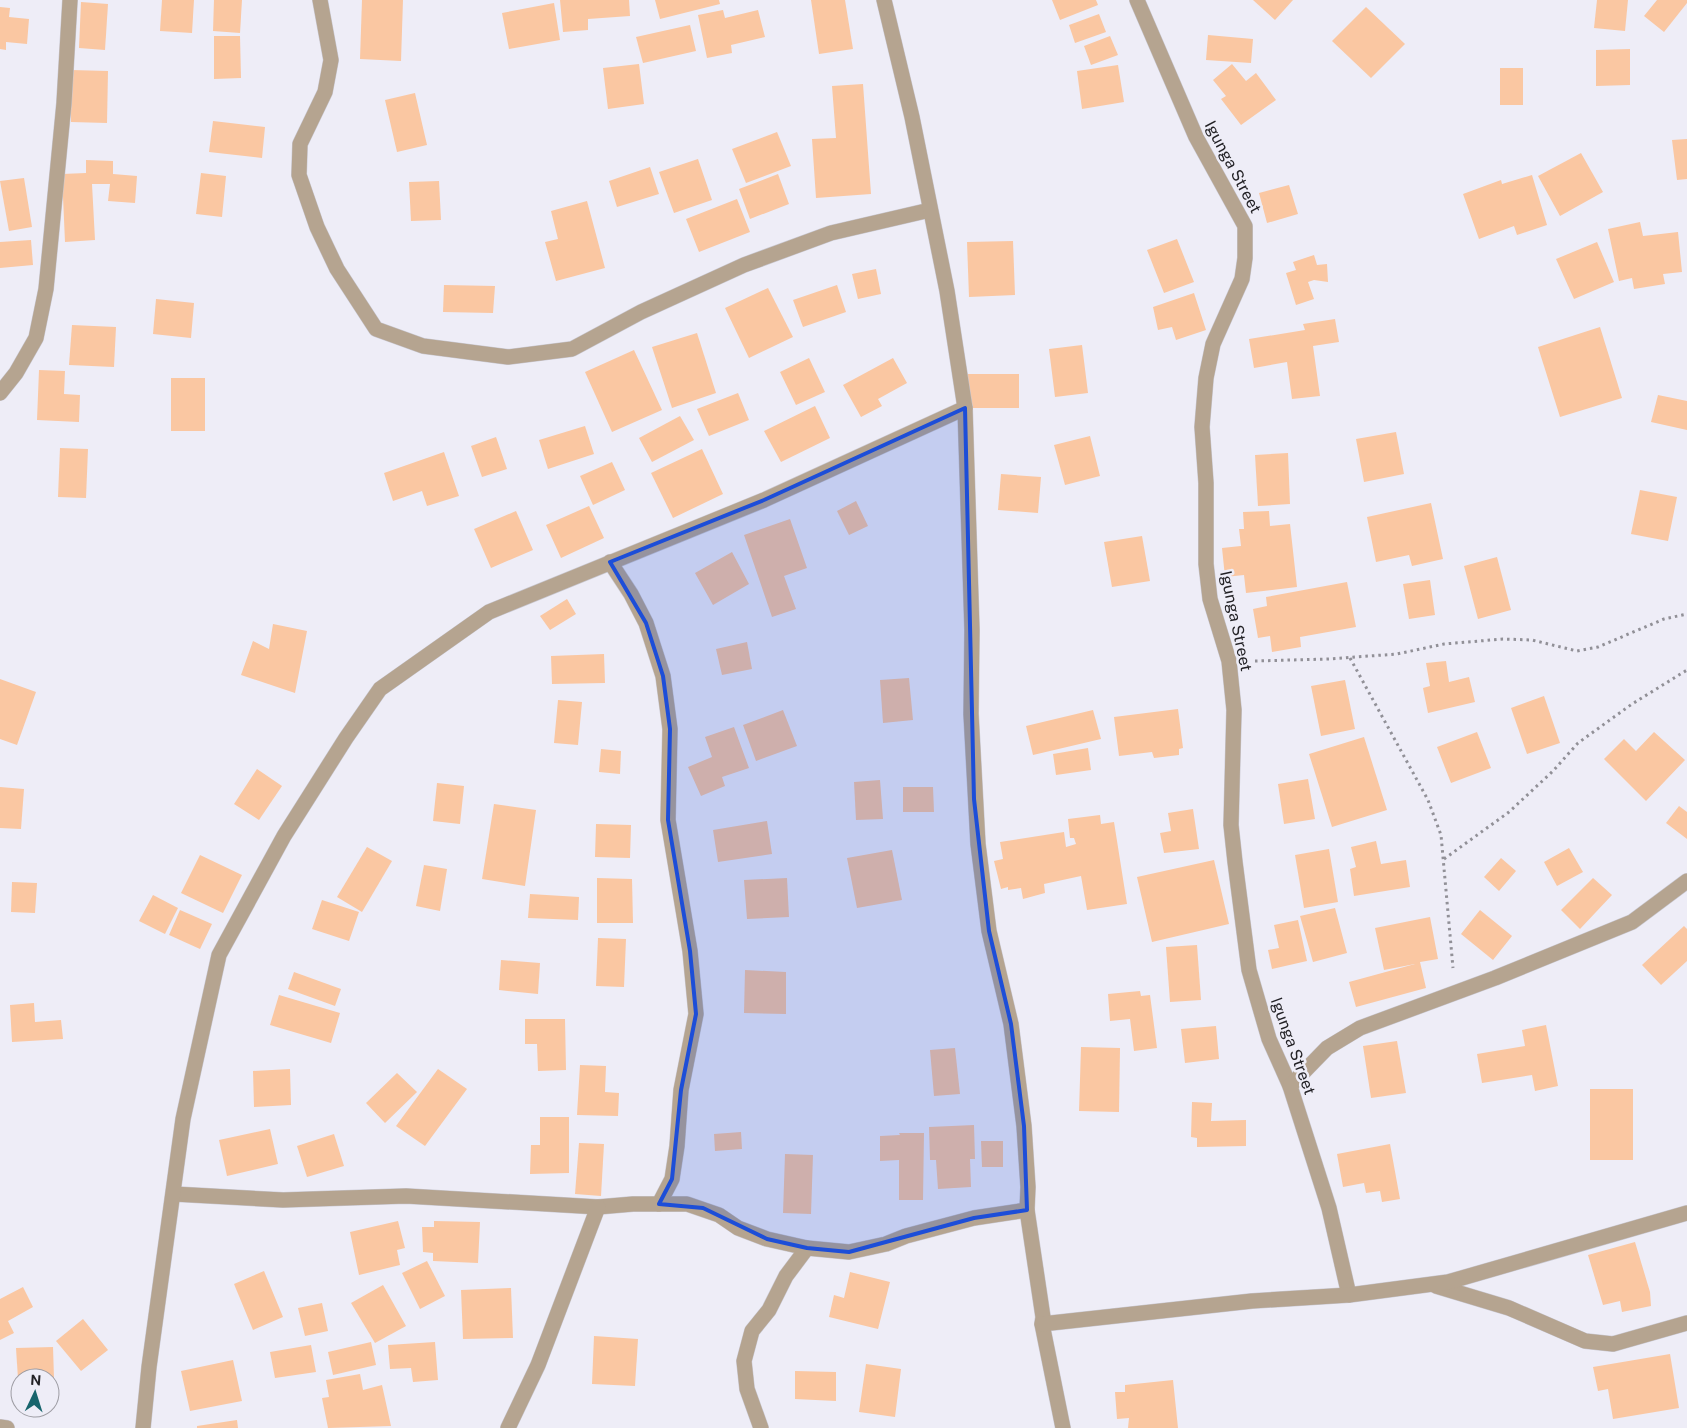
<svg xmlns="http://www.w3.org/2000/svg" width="1687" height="1428" viewBox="0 0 1687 1428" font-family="'Public Sans',sans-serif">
  <rect width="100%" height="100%" fill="#eeedf7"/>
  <!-- building -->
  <g fill="#fac7a2">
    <polygon points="162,0 194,0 192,33 160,31"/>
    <polygon points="214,0 242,0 240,33 213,31"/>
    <polygon points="362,0 403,0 401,61 360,59"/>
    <polygon points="560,0 629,0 630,16 588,19 588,30 563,32"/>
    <polygon points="655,0 719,0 720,4 660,19"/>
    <polygon points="811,0 845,0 853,49 819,54"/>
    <polygon points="1052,0 1096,0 1098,5 1060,20"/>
    <polygon points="1253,0 1293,0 1275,20"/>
    <polygon points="1597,0 1628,0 1625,31 1594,28"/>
    <polygon points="1657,0 1687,0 1687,3 1664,32 1644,16"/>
    <polygon points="81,2 108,4 105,50 79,48"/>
    <polygon points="554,3 560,40 509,49 502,13"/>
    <polygon points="0,7 10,8 9,17 29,19 27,44 6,42 6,50 0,49"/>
    <polygon points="1366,7 1405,44 1371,78 1332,41"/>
    <polygon points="723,10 725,18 758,10 765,37 731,45 732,53 707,58 698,15"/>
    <polygon points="1099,14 1106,32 1075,43 1069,25"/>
    <polygon points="690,25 696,51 643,63 636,37"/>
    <polygon points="1208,35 1253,39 1251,63 1206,60"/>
    <polygon points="214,36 240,36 241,78 214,79"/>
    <polygon points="1110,36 1118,55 1091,65 1084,46"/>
    <polygon points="1630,49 1630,85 1596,86 1596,50"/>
    <polygon points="639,64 644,104 608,109 603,68"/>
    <polygon points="1232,64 1246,81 1256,73 1276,100 1241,125 1221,99 1226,96 1213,80"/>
    <polygon points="1118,65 1124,102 1082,109 1077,71"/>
    <rect x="1500" y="68" width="23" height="37"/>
    <polygon points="71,70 108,71 107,123 71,122"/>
    <polygon points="863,84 871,194 816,198 812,139 836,138 832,86"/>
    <polygon points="415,93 427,145 397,152 385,100"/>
    <polygon points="213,121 265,127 262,158 209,152"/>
    <polygon points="777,132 791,166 746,183 732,149"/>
    <polygon points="1687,139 1687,179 1677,180 1672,140"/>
    <polygon points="1581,153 1603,192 1560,216 1538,176"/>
    <polygon points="698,159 712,200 674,213 659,172"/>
    <polygon points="86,160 113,161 113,174 137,176 135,203 108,201 110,184 92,184 95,240 65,242 62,174 86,173"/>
    <polygon points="650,167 659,194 617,207 609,181"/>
    <polygon points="201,173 226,176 222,217 196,214"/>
    <polygon points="778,174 789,204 750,219 739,189"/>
    <polygon points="1532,175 1547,225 1517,235 1514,226 1479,239 1463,194 1501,180 1502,184"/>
    <polygon points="24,178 32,227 9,231 0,181"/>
    <polygon points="439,181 441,220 411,221 409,182"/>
    <polygon points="1289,185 1298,214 1267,223 1259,193"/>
    <polygon points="737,199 750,232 699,252 686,219"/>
    <polygon points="587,201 605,268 556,281 545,242 558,239 551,211"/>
    <polygon points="1640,222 1643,236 1678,232 1682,272 1663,274 1665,284 1634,289 1632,278 1619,281 1608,229"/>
    <polygon points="1177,239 1194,282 1164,293 1147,250"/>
    <polygon points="31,240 33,265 0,268 0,242"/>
    <polygon points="1013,241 1015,295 969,297 967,242"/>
    <polygon points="1597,242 1614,282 1574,299 1556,259"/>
    <polygon points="1314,255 1317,265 1327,264 1328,282 1314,280 1308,282 1314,299 1296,305 1286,273 1296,270 1293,262"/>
    <polygon points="876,269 881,294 858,299 852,274"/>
    <polygon points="444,285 495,286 493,313 443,312"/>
    <polygon points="837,285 846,312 803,327 793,300"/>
    <polygon points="768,288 793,337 749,358 725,308"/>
    <polygon points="1194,293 1206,330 1176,340 1172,327 1158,330 1153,307"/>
    <polygon points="156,299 194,303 191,338 153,334"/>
    <polygon points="1335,319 1339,342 1313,346 1320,396 1292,399 1287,362 1254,368 1249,339 1305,330 1303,324"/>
    <polygon points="72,325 116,327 114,367 69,365"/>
    <polygon points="1600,327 1622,398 1560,417 1538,347"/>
    <polygon points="697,333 716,393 672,408 652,347"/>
    <polygon points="1082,345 1088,393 1055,397 1049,349"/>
    <polygon points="634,350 662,410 612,432 585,372"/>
    <polygon points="809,358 825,392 796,405 780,372"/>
    <polygon points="893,358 907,383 878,399 882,406 861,417 843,385"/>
    <polygon points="39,370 65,371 64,394 80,395 79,422 37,420"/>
    <polygon points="965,374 1019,374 1019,408 966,408"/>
    <rect x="171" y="378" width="34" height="53"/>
    <polygon points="738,393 749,420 709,436 697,409"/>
    <polygon points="1658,395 1687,401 1687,430 1651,422"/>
    <polygon points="815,406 830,438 781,462 764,431"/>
    <polygon points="680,416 694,440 652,462 639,438"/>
    <polygon points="585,426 594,454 548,469 539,440"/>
    <polygon points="1396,432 1404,474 1364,482 1356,439"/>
    <polygon points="1090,436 1100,476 1065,485 1054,445"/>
    <polygon points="496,437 507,469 482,477 471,446"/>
    <polygon points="60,448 88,449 86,498 58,497"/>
    <polygon points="702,449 723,494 673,518 651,473"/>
    <polygon points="444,452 459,496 427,506 422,491 393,501 384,473"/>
    <polygon points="1288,453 1290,504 1258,506 1255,455"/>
    <polygon points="612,462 625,490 593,505 580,476"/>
    <polygon points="1001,474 1041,477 1038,513 998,510"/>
    <polygon points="1640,490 1677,497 1668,541 1631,534"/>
    <polygon points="856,501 868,526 849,535 837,511"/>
    <polygon points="1431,503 1443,559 1412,566 1409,555 1376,562 1367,517"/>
    <polygon points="589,506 604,538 561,558 546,525"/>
    <polygon points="516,511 533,550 491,568 474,529"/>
    <polygon points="1269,511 1270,526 1290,524 1297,587 1246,593 1244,575 1225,577 1222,548 1241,546 1239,529 1244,529 1243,512"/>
    <polygon points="790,519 807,568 784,576 796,609 772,617 744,535"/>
    <polygon points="1142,536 1150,581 1112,587 1104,542"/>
    <polygon points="732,552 749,584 713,605 695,573"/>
    <polygon points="1497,557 1511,610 1478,619 1464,566"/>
    <polygon points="1430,580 1435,615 1409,619 1403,584"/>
    <polygon points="1347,582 1356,627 1300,637 1301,647 1272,652 1270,636 1258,638 1253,609 1267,606 1266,597"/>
    <polygon points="567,599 576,614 550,630 540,616"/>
    <polygon points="273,624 307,631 295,693 241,675 253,641 269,649"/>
    <polygon points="747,642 752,669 722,675 716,649"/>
    <polygon points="604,654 605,683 552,684 551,656"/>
    <polygon points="1446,661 1449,682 1469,677 1475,702 1428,713 1423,688 1430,686 1426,663"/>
    <polygon points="909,678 913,720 883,723 880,680"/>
    <polygon points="0,679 36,692 17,745 0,739"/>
    <polygon points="1345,680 1355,729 1321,736 1311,686"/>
    <polygon points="1544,696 1560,743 1527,754 1511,708"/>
    <polygon points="558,700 582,702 578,745 554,743"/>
    <polygon points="1178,709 1183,748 1179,749 1179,755 1154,758 1152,752 1119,756 1114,717"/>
    <polygon points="783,710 797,746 756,761 743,725"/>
    <polygon points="1093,710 1101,739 1033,755 1026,726"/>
    <polygon points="734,727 749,768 722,777 725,786 701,796 688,767 712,757 705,737"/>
    <polygon points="1477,732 1491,768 1451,783 1437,747"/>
    <polygon points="1654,732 1685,760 1646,801 1604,759 1624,739 1636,751"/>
    <polygon points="1364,737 1387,810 1332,827 1309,754"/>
    <polygon points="1088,748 1091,770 1056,775 1053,754"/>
    <polygon points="601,749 621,751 620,774 599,772"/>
    <polygon points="257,769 282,786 259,820 234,804"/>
    <polygon points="1308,779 1315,819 1284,824 1278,784"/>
    <polygon points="880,780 883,819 856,820 854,782"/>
    <polygon points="437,783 464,786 460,824 433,821"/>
    <polygon points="0,787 24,789 21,829 0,828"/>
    <polygon points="903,787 933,787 934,812 903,812"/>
    <polygon points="494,804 536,810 525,886 482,879"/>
    <polygon points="1679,806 1687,812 1687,839 1666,823"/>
    <polygon points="1193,809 1199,849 1164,853 1160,833 1171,831 1168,813"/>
    <polygon points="1100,815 1101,824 1114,822 1127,904 1087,910 1081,876 1044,884 1045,893 1023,899 1021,888 1008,890 1008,887 1001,889 994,861 1003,859 1000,842 1064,832 1066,847 1076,844 1074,838 1070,838 1068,819"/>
    <polygon points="767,821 772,854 718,862 713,830"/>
    <polygon points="596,824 631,825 630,858 595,857"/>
    <polygon points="1376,841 1381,864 1406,860 1410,887 1354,896 1350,869 1356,867 1351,847"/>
    <polygon points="367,847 392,861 362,912 337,897"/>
    <polygon points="1569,848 1583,872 1557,886 1544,862"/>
    <polygon points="1329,849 1338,902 1304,908 1295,855"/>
    <polygon points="892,850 902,900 857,908 847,858"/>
    <polygon points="200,855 242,875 223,913 181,893"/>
    <polygon points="1501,858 1516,871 1499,891 1484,877"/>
    <polygon points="1214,860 1229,924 1152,942 1137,877"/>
    <polygon points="424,865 447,869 440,911 416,906"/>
    <polygon points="597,878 632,879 633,923 597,923"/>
    <polygon points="787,878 789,917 747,919 744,880"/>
    <polygon points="1593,878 1612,895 1580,929 1561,910"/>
    <polygon points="12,882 37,883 35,913 11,912"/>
    <polygon points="530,894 579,897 578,920 528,918"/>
    <polygon points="153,895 178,908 165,934 139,921"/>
    <polygon points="322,900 359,912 349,941 312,929"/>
    <polygon points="1335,908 1347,953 1313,962 1300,916"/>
    <polygon points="180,910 212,924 200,949 169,935"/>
    <polygon points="1480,910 1512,936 1493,960 1461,934"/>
    <polygon points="1430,917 1438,959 1420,962 1426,988 1356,1007 1349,982 1415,964 1384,970 1375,928"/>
    <polygon points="1298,920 1307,961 1272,969 1268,950 1279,948 1274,925"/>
    <polygon points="1684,926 1687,929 1687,961 1661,985 1642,965"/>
    <polygon points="598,938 626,939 624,987 596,986"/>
    <polygon points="1197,945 1201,1000 1170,1002 1166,947"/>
    <polygon points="501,960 540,963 538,994 499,990"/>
    <polygon points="745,970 786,972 786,1014 744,1013"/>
    <polygon points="294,972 341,989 335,1006 288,989"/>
    <polygon points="1140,991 1141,996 1150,995 1157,1048 1134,1051 1130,1019 1110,1021 1108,994"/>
    <polygon points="279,995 340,1013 331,1043 270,1025"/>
    <polygon points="34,1003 35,1022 61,1020 63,1039 12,1042 10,1005"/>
    <polygon points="525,1019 565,1019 566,1070 538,1071 537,1044 525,1044"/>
    <polygon points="1546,1025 1558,1086 1535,1091 1532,1075 1482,1083 1477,1054 1525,1046 1522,1030"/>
    <polygon points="1216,1026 1219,1059 1185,1063 1181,1029"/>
    <polygon points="1397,1041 1406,1093 1371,1098 1363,1046"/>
    <polygon points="1081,1047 1120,1048 1119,1112 1079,1111"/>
    <polygon points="955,1048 960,1094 934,1096 930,1050"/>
    <polygon points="580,1065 606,1066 605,1092 619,1093 618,1116 577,1115"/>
    <polygon points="290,1069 291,1105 254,1107 253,1071"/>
    <polygon points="438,1069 467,1089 425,1146 396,1126"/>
    <polygon points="397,1073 417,1092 385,1123 366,1103"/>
    <rect x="1590" y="1089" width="43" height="71"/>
    <polygon points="1192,1102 1212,1103 1211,1121 1246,1120 1246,1146 1197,1147 1197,1138 1191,1137"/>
    <polygon points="540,1117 569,1117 569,1173 530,1174 531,1145 540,1145"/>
    <polygon points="974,1125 975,1159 970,1159 971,1187 938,1189 936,1160 930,1160 929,1127"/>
    <polygon points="270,1129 278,1164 227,1176 219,1140"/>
    <polygon points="741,1132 742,1149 715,1151 714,1134"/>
    <polygon points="899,1133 924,1133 923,1200 899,1200 899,1160 880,1161 880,1136 900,1135"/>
    <polygon points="334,1134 344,1166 307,1177 297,1146"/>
    <polygon points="981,1141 1003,1141 1003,1167 982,1167"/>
    <polygon points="579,1143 604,1144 601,1196 575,1194"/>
    <polygon points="1390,1144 1400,1199 1382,1202 1380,1191 1366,1193 1364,1183 1343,1187 1337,1154"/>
    <polygon points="785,1154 813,1155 811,1214 783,1213"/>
    <polygon points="398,1221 405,1248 397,1250 400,1265 359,1275 350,1232"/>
    <polygon points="434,1221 480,1222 478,1263 433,1261 433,1253 423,1252 422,1227 434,1227"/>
    <polygon points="1635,1242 1650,1292 1651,1306 1622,1312 1620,1301 1603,1305 1588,1255"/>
    <polygon points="427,1261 445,1296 420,1309 402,1273"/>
    <polygon points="264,1271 283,1317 253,1330 234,1284"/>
    <polygon points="850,1272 890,1282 878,1329 829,1317 834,1295 844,1298"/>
    <polygon points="383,1285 406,1326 375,1343 351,1303"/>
    <polygon points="23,1287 33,1307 8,1321 14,1333 0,1340 0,1299"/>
    <polygon points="511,1288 513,1338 463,1339 461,1290"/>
    <polygon points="322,1303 328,1331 305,1336 298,1308"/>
    <polygon points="83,1319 108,1350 81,1371 56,1341"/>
    <polygon points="594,1336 638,1339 635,1386 592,1384"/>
    <polygon points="371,1342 376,1365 333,1375 328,1352"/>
    <polygon points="435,1342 438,1380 413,1382 411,1368 390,1369 388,1345"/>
    <polygon points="311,1345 316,1372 275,1378 270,1352"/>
    <polygon points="53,1347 54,1378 18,1379 16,1348"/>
    <polygon points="1670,1354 1679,1408 1613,1419 1608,1389 1598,1391 1593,1367"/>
    <polygon points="233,1360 242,1401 190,1411 181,1371"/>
    <polygon points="866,1364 901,1369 895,1417 859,1412"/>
    <polygon points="795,1371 836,1372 836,1401 795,1399"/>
    <polygon points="360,1374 363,1390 382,1385 391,1426 328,1428 322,1398 329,1397 326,1380"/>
    <polygon points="1173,1380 1178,1428 1128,1428 1129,1418 1117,1419 1115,1392 1125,1392 1125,1385"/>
    <polygon points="237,1420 238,1428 197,1428 197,1426"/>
  </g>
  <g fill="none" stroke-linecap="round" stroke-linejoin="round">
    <!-- minor casing -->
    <g stroke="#c9c8d1" stroke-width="16">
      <g id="minor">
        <polyline points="320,0 331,60 325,92 300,144 299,175 317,227 337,269 376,329 423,346 508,357 572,349 641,312 744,265 831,233 930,210"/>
        <polyline points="884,0 912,117 947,291 965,408 972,630 971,714 978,844 989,931 1011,1024 1024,1126 1028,1187 1027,1210 1043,1317 1042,1324 1063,1428"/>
        <polyline points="1137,0 1196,137 1245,226 1245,258 1242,279 1213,344 1206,378 1202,427 1206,483 1206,564 1210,599 1229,661 1234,710 1231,825 1235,862 1249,970 1269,1039 1290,1086 1329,1208 1349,1295"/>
        <polyline points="0,393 16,373 36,338 46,289 64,103 70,0"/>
        <polyline points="610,562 631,594 646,623 663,676 670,729 668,820 690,951 696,1014 681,1090 677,1146 672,1179 659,1204"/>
        <polyline points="1290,1086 1327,1048 1360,1028 1495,978 1632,922 1687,881"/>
        <polyline points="174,1194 283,1200 406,1196 598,1207 633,1204 687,1204 719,1215 738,1228 767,1239 807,1248 849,1252 886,1244 906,1236 974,1218 1027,1210"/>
        <polyline points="1436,1286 1509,1308 1585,1341 1613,1344 1687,1323"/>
        <polyline points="1042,1324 1252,1301 1349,1295 1448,1282 1687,1213"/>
        <polyline points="0,1427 7,1428"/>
        <polyline points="143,1428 149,1367 183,1119 219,955 284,836 346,738 380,689 489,612 764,500 965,408"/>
        <polyline points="508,1428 538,1365 598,1207"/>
        <polyline points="761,1428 747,1389 744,1361 752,1331 769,1310 786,1276 807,1248"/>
      </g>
    </g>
    <!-- path -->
    <g stroke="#919097" stroke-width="3" stroke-dasharray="2.5 4" stroke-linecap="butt">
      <polyline points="1350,658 1428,800 1441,835 1453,968"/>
      <polyline points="1255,661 1328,659 1397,654 1444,644 1503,639 1532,640 1577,651 1598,647 1664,619 1687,614"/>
      <polyline points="1444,859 1509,812 1553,771 1578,743 1632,704 1687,670"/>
    </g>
    <!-- minor -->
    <use href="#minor" stroke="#b5a490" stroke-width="15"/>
  </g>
  <!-- marked area -->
  <path fill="#1d4ed8" fill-opacity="0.2" stroke="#1d4ed8" stroke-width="4" stroke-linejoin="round" d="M965 408 974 799 989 931 1011 1024 1024 1126 1027 1210 974 1218 849 1252 807 1248 767 1239 703 1208 659 1204 672 1179 681 1090 696 1014 690 951 668 820 670 729 663 676 646 623 610 562 764 500Z"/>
  <g text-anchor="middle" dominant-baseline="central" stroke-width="5" stroke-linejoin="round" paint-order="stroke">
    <!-- street labels -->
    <g font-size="16" fill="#232226" stroke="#eeedf7">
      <text transform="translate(1233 167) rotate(62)">Igunga Street</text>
      <text transform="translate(1236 621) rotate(78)">Igunga Street</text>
      <text transform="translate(1293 1046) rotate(70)">Igunga Street</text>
    </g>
  </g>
  <!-- north arrow -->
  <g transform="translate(35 1393) rotate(4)"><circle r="24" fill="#eeedf7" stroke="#9d9ca3"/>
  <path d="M0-4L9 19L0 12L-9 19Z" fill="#18656d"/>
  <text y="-8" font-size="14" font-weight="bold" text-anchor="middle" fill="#232226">N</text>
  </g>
</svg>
